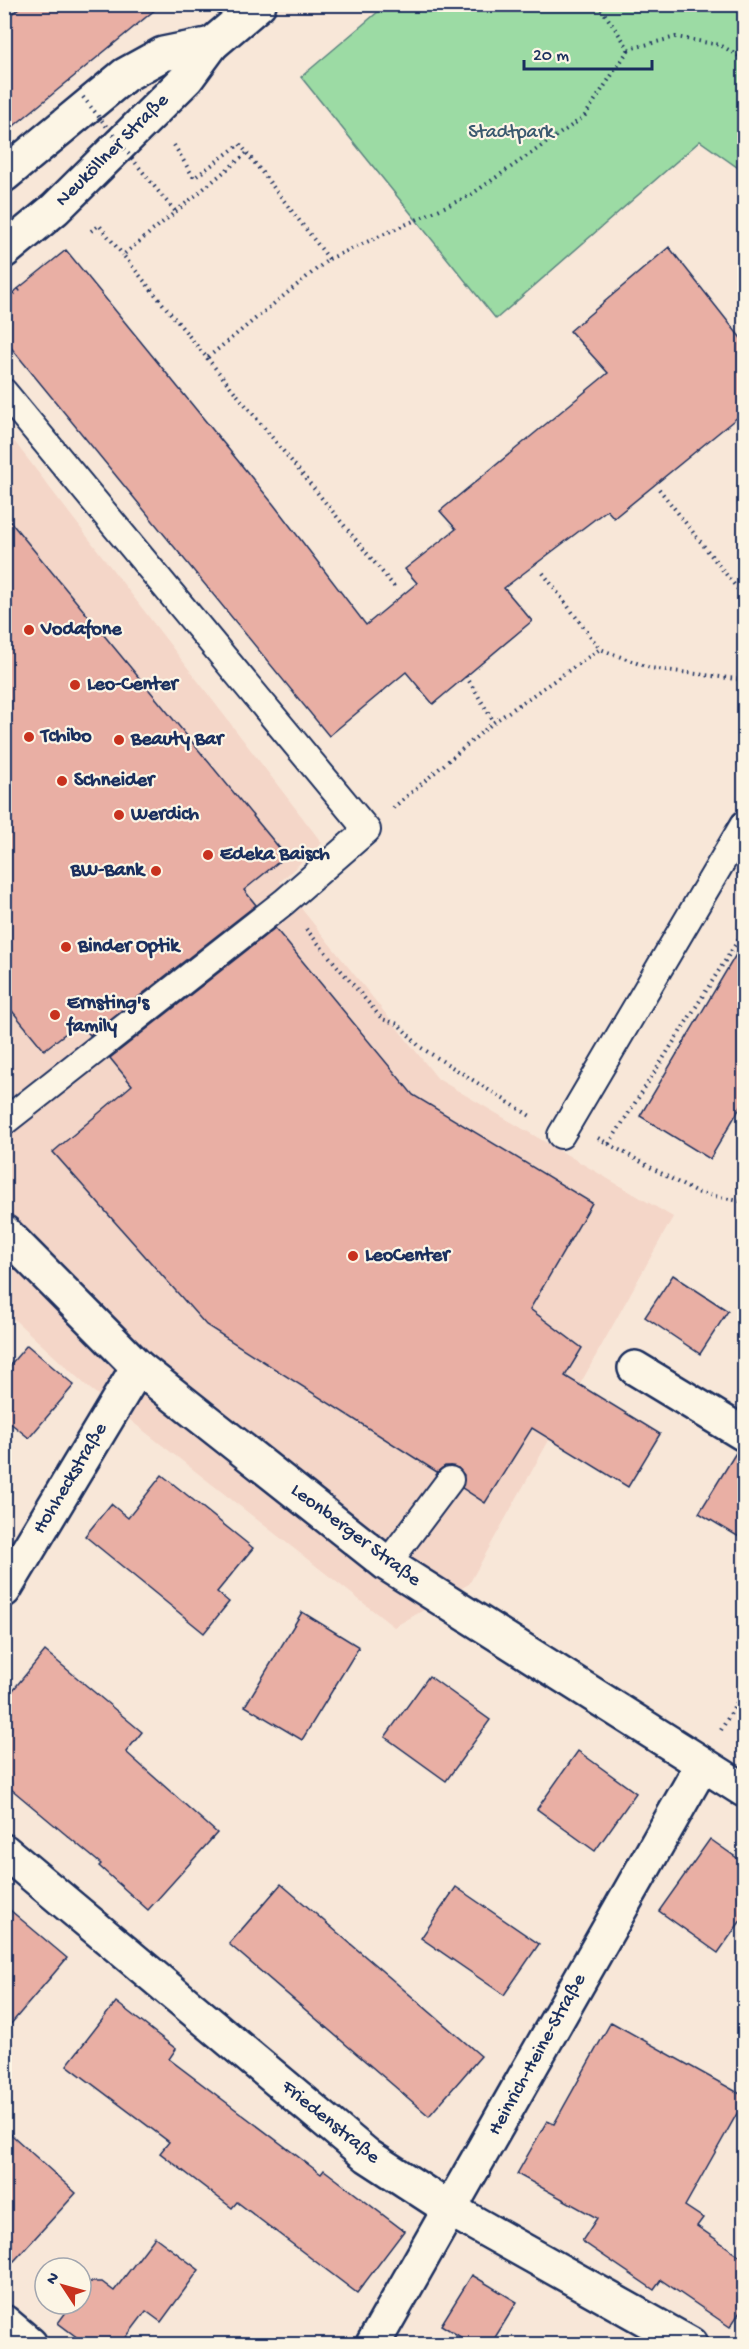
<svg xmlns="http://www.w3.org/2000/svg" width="749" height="2349" viewBox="0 0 749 2349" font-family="'Gochi Hand',sans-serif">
  <rect width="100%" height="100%" fill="#f8e7d8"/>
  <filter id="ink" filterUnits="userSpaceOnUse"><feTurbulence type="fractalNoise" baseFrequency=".0167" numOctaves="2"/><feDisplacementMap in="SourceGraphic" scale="12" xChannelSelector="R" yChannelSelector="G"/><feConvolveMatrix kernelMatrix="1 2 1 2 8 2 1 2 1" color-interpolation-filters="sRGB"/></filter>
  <g filter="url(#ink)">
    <!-- built -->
    <polygon fill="#f4d6c8" points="4,428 322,843 280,882 438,1079 673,1217 469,1584 394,1627 89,1388 5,1311"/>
    <!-- green -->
    <polygon fill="#9cdba4" stroke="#5c8581" stroke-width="1.5" points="386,5 744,5 744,172 700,141 496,319 301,77"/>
    <!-- building -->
    <g fill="#e9afa4" stroke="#1b2f5e" stroke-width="1.5">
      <polygon points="24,4 162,4 4,134 4,20"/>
      <polygon points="669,247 744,342 744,412 614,518 607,510 504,588 532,621 433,704 406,672 329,736 4,339 4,300 66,250 274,505 366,625 417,583 405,569 456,529 440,511 608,373 570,331"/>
      <polygon points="4,514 286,856 244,890 256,905 90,1035 79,1023 44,1050 4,1001"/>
      <polygon points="275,928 413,1095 592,1203 530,1309 582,1348 565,1376 660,1434 628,1487 532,1428 485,1503 462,1488 464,1475 458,1468 445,1466 437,1472 206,1325 53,1152 132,1085 110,1058"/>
      <polygon points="744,941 744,1101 710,1159 640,1116"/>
      <polygon points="673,1275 728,1311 700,1354 645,1317"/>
      <polygon points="27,1345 74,1385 29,1438 4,1418 4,1372"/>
      <polygon points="737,1451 744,1453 744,1540 699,1513"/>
      <polygon points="162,1475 253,1548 217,1592 229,1602 204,1633 85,1536 111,1504 128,1518"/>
      <polygon points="302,1612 359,1647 302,1740 245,1706"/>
      <polygon points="45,1651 142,1732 126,1752 217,1833 148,1910 99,1866 101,1864 4,1783 4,1701"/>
      <polygon points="429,1676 490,1720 446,1781 385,1737"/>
      <polygon points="578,1751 636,1793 595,1851 537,1809"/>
      <polygon points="710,1839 744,1863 744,1916 718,1953 659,1911"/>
      <polygon points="281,1884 481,2056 429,2116 229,1944"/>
      <polygon points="456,1887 539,1944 504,1995 421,1938"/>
      <polygon points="4,1905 67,1958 4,2032"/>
      <polygon points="116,2002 176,2049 169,2059 321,2174 324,2170 404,2231 357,2293 237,2202 232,2208 160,2153 169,2142 67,2065"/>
      <polygon points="611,2022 744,2096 744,2101 685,2206 703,2218 697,2226 744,2259 744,2306 730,2327 661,2280 654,2290 582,2241 597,2218 517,2174 547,2121 554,2124"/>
      <polygon points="4,2128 76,2193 4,2272"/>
      <polygon points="155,2237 199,2270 161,2322 146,2311 121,2344 86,2344 58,2323 72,2304 81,2304 81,2292 89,2282 102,2282 114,2291"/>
      <polygon points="472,2275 517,2302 491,2344 472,2344 441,2325"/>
    </g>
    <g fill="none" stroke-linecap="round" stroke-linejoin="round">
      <!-- lane casing -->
      <g stroke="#1b2f5e" stroke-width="30">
        <g id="lane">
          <polyline points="4,392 367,830 284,902 4,1122"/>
          <polyline points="561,1135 744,824"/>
          <polyline points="387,1564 450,1480"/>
        </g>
      </g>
      <!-- street casing -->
      <g stroke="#1b2f5e" stroke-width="38">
        <g id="street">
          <polyline points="4,175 125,75 163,54 212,44"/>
          <polyline points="4,251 55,209 187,78 212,44 259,4"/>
          <polyline points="635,1368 744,1434"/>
          <polyline points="4,1590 138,1367"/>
          <polyline points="4,1851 368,2156 451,2210 690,2344"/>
          <polyline points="4,2322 30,2344"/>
          <polyline points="373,2344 702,1765"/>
        </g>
      </g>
      <!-- secondary casing -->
      <g stroke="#1b2f5e" stroke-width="38">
        <polyline id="secondary" points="4,1232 138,1367 387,1564 744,1790"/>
      </g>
      <!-- path -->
      <g stroke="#1b2f5e" stroke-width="4" stroke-dasharray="1.5 4.5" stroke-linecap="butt">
        <polyline points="598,4 629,49 676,37 720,45 744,59"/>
        <polyline points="174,145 194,178 240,144 247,153 123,255 207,358 329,259 247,153"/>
        <polyline points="162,196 176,212"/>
        <polyline points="91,231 99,225 123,255"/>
        <polyline points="329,259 469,196 584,117 629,49"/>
        <polyline points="4,301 23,287"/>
        <polyline points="207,358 397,590"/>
        <polyline points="659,489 744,597"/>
        <polyline points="543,573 600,649"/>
        <polyline points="466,676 494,722"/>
        <polyline points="393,808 494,722 600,649 650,668 744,680"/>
        <polyline points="306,929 382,1019 398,1024 420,1047 532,1117"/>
        <polyline points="598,1138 695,1192 744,1202"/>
        <polyline points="609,1144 744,931"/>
        <polyline points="721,1730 738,1701 744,1705"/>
      </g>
      <!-- lane -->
      <use href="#lane" stroke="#fcf5e5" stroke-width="26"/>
      <!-- street -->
      <use href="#street" stroke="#fcf5e5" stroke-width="33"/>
      <!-- secondary -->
      <use href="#secondary" stroke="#fcf5e5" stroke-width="33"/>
      <!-- path-bridge -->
      <polyline stroke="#1b2f5e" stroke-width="4" stroke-dasharray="1.5 4.5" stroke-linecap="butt" points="83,97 162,196"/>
    </g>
  </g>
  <!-- markers -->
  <g fill="#c8321e" stroke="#fcf5e5" stroke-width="2">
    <circle cx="29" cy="630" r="6"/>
    <circle cx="75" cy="685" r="6"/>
    <circle cx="29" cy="737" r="6"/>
    <circle cx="119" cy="740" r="6"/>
    <circle cx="62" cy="781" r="6"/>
    <circle cx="119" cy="815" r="6"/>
    <circle cx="208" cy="855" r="6"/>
    <circle cx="156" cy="871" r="6"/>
    <circle cx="66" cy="947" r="6"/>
    <circle cx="55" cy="1015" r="6"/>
    <circle cx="353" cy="1256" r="6"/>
  </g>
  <g text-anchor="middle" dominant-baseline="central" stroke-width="4.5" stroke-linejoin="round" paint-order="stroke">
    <!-- park labels -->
    <g font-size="20" fill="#3b5a70" stroke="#fcf5e5">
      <text x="511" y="133">Stadtpark</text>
    </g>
    <!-- street labels -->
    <g font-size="20" fill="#1b2f5e" stroke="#fcf5e5">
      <text transform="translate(113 151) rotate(-45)">Neuköllner Straße</text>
      <text transform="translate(71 1479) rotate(-59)">Hohheckstraße</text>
      <text transform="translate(355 1536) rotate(37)">Leonberger Straße</text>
      <text transform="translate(538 2055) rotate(-61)">Heinrich-Heine-Straße</text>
      <text transform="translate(330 2123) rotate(39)">Friedenstraße</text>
    </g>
    <!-- poi labels -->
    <g font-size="20" font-weight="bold" fill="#1b2f5e" stroke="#fcf5e5" text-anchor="start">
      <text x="41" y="630">Vodafone</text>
      <text x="87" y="685">Leo-Center</text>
      <text x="41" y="737">Tchibo</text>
      <text x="131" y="740">Beauty Bar</text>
      <text x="74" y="781">Schneider</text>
      <text x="131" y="815">Werdich</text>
      <text x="220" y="855">Edeka Baisch</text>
      <text x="144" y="871" text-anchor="end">BW-Bank</text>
      <text x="78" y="947">Binder Optik</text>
      <text x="67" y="1004">Ernsting's<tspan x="67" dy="23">family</tspan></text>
      <text x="365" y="1256">LeoCenter</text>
    </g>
  </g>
  <!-- margin -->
  <rect width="749" height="2349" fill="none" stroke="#fcf5e5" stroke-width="24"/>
  <rect x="12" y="12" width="725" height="2325" fill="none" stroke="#1b2f5e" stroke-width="2" filter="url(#ink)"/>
  <!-- north arrow -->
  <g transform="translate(63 2286) rotate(306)"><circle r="28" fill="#fcf5e5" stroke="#a2a6af" stroke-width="1.5"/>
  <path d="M0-4.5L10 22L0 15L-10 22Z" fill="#c8321e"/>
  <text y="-9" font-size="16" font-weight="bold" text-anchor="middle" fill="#1b2f5e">N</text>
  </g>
  <!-- scale -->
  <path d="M524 60v9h128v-9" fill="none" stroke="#1b2f5e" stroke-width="3"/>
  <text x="533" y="60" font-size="18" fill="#1b2f5e" stroke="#fcf5e5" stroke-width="4.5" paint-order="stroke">20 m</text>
</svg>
